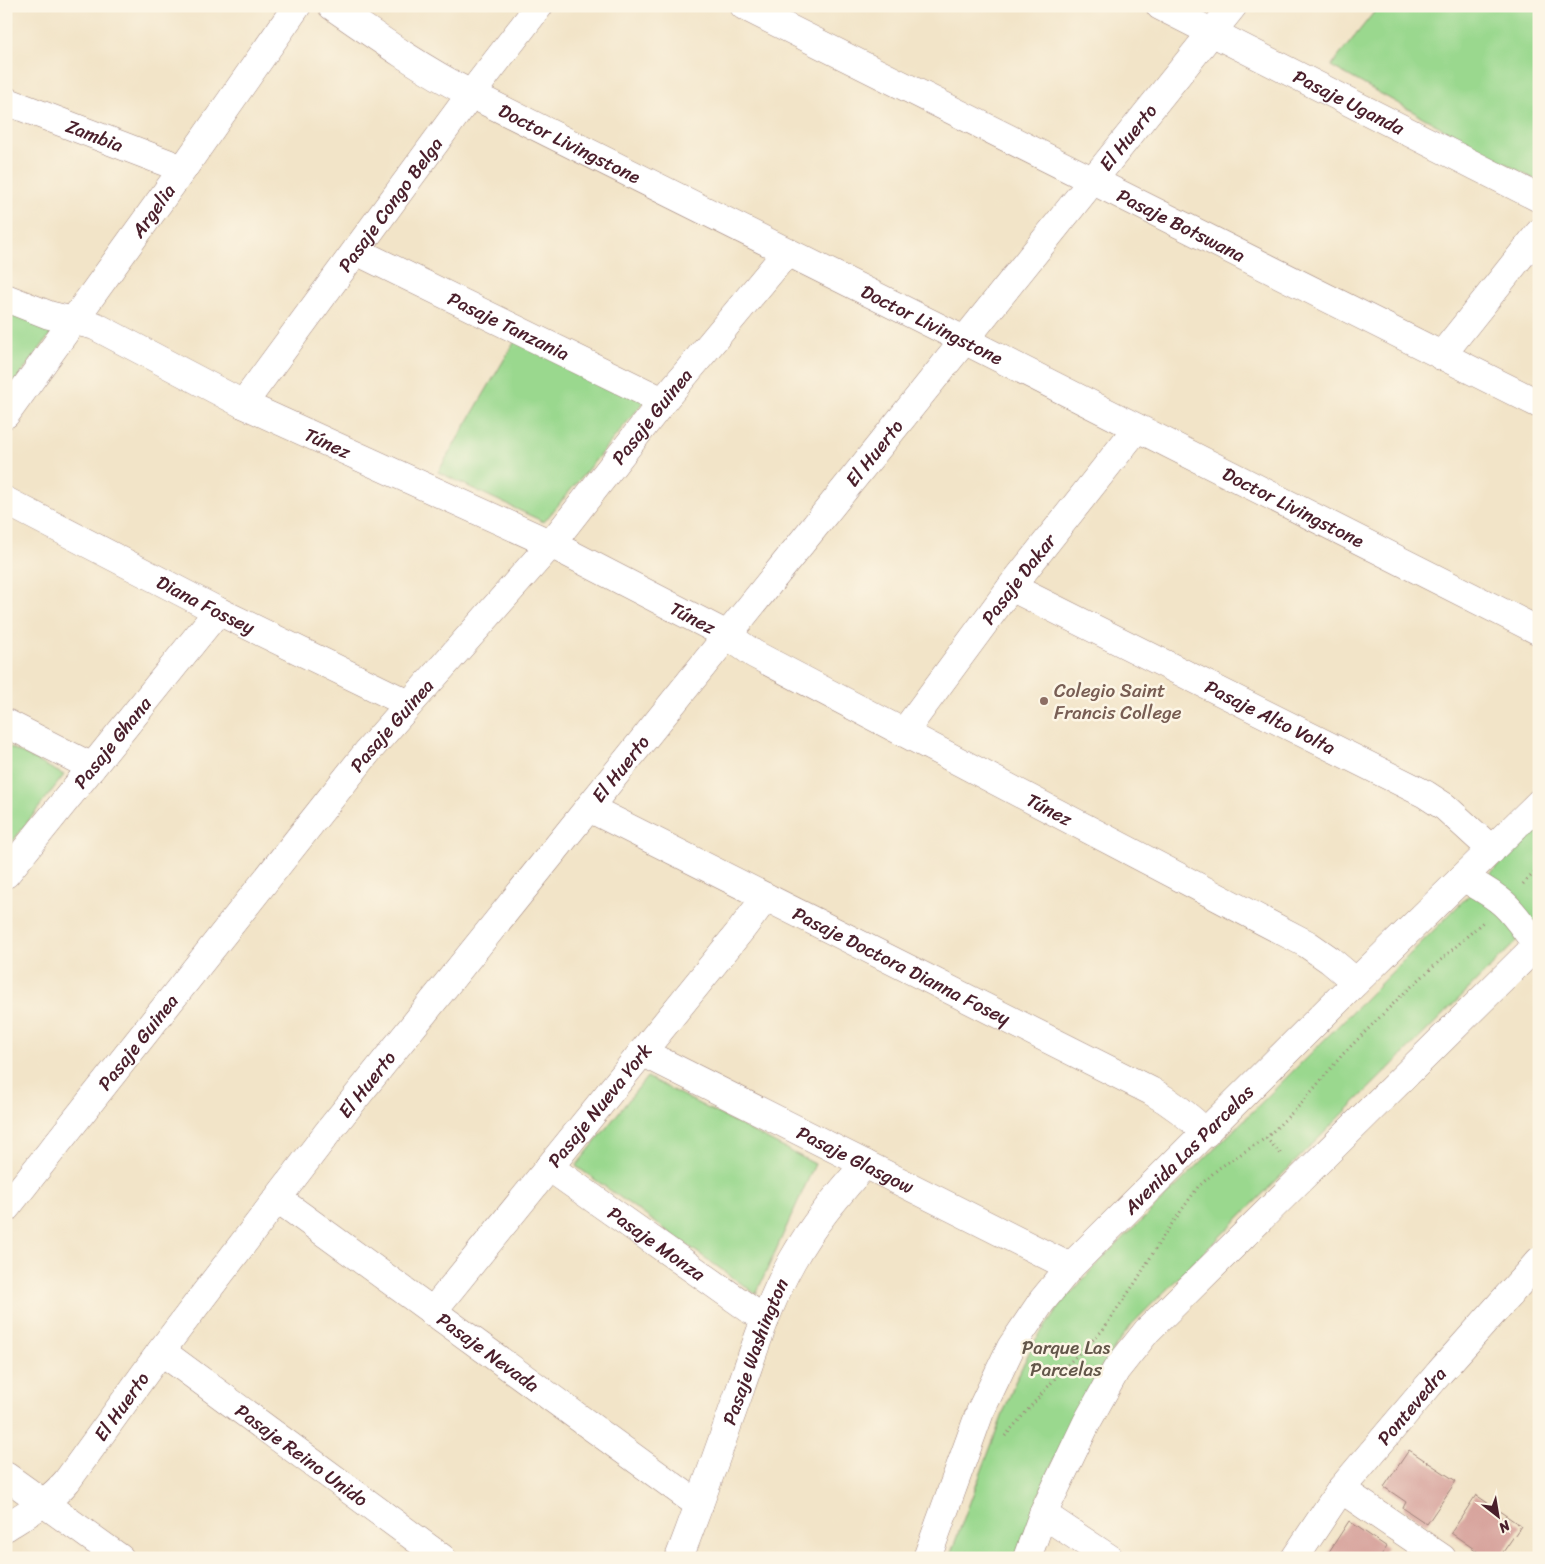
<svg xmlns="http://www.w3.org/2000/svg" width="1545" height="1564" viewBox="0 0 1545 1564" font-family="Sriracha,sans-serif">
  <rect width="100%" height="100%" fill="#fcf5e5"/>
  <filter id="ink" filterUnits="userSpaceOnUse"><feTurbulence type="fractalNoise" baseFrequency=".02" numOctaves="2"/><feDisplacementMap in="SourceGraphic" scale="10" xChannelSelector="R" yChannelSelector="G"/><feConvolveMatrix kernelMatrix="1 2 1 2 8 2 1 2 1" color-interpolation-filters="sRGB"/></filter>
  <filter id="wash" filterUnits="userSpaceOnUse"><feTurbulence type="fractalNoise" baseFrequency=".0096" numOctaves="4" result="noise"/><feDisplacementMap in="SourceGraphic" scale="20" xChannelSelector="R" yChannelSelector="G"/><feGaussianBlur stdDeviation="1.12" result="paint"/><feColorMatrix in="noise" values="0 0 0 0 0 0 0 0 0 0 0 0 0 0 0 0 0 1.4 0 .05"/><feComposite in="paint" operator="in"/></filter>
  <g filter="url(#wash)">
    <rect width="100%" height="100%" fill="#f2e4c8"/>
    <!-- green -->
    <g fill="#9ad88e" stroke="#727c5c">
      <polygon points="1379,6 1539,6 1539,182 1331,66"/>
      <polygon points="6,309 56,327 6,394"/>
      <polygon points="518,336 648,397 544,522 438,472"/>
      <polygon points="6,745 64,775 6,850"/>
      <path d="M1539 825V919L1132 1324C1121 1339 1109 1355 1099 1371 1064 1429 1039 1494 1015 1558H949L1015 1382 1034 1342 1063 1302 1096 1265 1244 1120Z"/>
      <polygon points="647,1077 815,1164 756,1294 576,1166"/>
    </g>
    <g id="blocks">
      <!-- building -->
      <g fill="#d7a39c">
        <polygon points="1409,1450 1456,1481 1427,1524 1403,1508 1406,1502 1384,1487"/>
        <polygon points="1476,1495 1521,1526 1499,1558 1487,1558 1451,1533"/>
        <polygon points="1349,1521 1387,1547 1379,1558 1325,1558"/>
      </g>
    </g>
  </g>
  <g filter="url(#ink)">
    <use href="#blocks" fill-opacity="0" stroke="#9e827a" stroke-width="1"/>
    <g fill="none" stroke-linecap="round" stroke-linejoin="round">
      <!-- minor casing -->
      <g stroke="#9e827a" stroke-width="29">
        <g id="minor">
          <path id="s1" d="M332 6C378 38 422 69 471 94L942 329 1539 631"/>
          <path id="s2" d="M744 6 1539 404"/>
          <path id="s3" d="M1160 6 1539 198"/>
          <path id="s4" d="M6 101 183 169"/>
          <path id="s5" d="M356 251 663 401"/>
          <path id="s6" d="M6 298 49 315 95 326 243 404 551 544 727 635 754 654 1307 944 1330 960 1356 982"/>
          <polyline points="1441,356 1539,233"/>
          <path id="s7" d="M243 404 471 94 539 6"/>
          <path id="s8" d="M6 414 183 169 297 6"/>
          <path id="s9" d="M6 501 218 611 409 704"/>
          <path id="s10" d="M1011 587 1425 794 1445 807 1492 850"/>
          <polyline points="6,723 92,767"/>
          <path id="s11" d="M904 732 1011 587 1137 428"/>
          <path id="s12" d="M589 808 1151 1091C1172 1103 1189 1116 1206 1133"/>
          <path id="s13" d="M6 874 218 611"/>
          <path id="s14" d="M642 1052 1070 1267"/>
          <path id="s15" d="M549 1167 765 1320"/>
          <path id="s16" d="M278 1199 699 1505"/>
          <path id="s17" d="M6 1208 369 750 551 544 663 401 787 252"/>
          <path id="s18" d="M432 1312 741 930 766 897"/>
          <path id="s19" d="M161 1351 442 1558"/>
          <polyline points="6,1476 120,1558"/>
          <polyline points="1341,1489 1442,1558"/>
          <polyline points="1043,1514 1109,1558"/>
          <path id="s20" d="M6 1527C28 1513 50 1501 67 1481L161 1351 328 1132 1233 6"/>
          <path id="s21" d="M679 1558C701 1501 721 1444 741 1387 756 1344 770 1300 792 1261 812 1225 838 1195 865 1164"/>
          <path id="s22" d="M1295 1558 1341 1489 1440 1372 1539 1261"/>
        </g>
      </g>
      <!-- tertiary casing -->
      <g stroke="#9e827a" stroke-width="29">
        <g id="tertiary">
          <path d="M1464 878C1478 886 1492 893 1504 904 1517 916 1526 931 1537 945"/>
          <path id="s23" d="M927 1558 980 1412 1011 1347 1042 1301 1070 1267 1356 982 1539 803"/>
          <polyline points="1027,1558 1043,1514 1087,1422 1116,1370 1147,1331 1539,943"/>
        </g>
      </g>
      <!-- path -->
      <g stroke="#9e827a" stroke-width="3" stroke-dasharray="1 4" stroke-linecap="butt">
        <polyline points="1523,884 1539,868"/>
        <polyline points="1266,1138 1283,1156"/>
        <polyline points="1005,1436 1066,1366 1102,1331 1137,1280 1162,1238 1198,1187 1219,1168 1266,1138 1300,1105 1343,1054 1402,995 1483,922"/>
      </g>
      <!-- minor -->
      <use href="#minor" stroke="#fff" stroke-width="28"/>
      <!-- tertiary -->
      <use href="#tertiary" stroke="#fff" stroke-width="28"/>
    </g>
  </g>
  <!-- markers -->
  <circle fill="#8d6e63" stroke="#fcf5e5" stroke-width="2" cx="1044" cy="701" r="5"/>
  <g text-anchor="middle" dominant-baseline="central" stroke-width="5" stroke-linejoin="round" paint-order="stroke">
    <!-- street labels -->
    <g font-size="19" fill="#4a1f2b" stroke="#fcf5e5">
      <text stroke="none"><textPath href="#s3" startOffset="212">Pasaje Uganda</textPath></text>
      <text stroke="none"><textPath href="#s4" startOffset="95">Zambia</textPath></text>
      <text stroke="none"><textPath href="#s20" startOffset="1789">El Huerto</textPath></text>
      <text stroke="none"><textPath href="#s1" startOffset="275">Doctor Livingstone</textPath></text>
      <text stroke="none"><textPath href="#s7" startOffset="248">Pasaje Congo Belga</textPath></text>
      <text stroke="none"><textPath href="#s8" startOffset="251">Argelia</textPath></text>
      <text stroke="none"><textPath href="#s2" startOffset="489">Pasaje Botswana</textPath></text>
      <text stroke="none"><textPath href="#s1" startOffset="680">Doctor Livingstone</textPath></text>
      <text stroke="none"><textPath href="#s5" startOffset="170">Pasaje Tanzania</textPath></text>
      <text stroke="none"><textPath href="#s17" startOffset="1022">Pasaje Guinea</textPath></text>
      <text stroke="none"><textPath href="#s6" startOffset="354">Túnez</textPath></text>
      <text stroke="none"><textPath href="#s20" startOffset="1384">El Huerto</textPath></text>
      <text stroke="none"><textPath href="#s1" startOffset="1085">Doctor Livingstone</textPath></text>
      <text stroke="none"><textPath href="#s11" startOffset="191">Pasaje Dakar</textPath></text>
      <text stroke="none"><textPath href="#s9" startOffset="225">Diana Fossey</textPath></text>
      <text stroke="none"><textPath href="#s6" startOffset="759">Túnez</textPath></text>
      <text stroke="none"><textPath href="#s10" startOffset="290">Pasaje Alto Volta</textPath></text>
      <text stroke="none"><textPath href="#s17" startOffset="618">Pasaje Guinea</textPath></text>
      <text stroke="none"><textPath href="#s13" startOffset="169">Pasaje Ghana</textPath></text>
      <text stroke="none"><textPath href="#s20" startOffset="979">El Huerto</textPath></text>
      <text stroke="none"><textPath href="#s6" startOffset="1164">Túnez</textPath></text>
      <text stroke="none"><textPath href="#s12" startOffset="350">Pasaje Doctora Dianna Fosey</textPath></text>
      <text stroke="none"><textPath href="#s17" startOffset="212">Pasaje Guinea</textPath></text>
      <text stroke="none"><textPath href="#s20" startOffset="574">El Huerto</textPath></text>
      <text stroke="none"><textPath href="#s18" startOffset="266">Pasaje Nueva York</textPath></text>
      <text stroke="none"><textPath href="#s23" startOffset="494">Avenida Las Parcelas</textPath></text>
      <text stroke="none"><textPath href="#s14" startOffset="239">Pasaje Glasgow</textPath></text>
      <text stroke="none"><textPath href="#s15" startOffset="132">Pasaje Monza</textPath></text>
      <text stroke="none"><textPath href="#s21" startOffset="220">Pasaje Washington</textPath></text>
      <text stroke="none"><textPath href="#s16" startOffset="260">Pasaje Nevada</textPath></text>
      <text stroke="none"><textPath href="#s22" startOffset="192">Pontevedra</textPath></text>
      <text stroke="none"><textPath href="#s20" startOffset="169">El Huerto</textPath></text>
      <text stroke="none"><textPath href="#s19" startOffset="175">Pasaje Reino Unido</textPath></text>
    </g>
    <!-- education labels -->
    <g font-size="19" fill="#785e54" stroke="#fcf5e5" text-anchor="start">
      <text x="1054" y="690">Colegio Saint<tspan x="1054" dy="22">Francis College</tspan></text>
    </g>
    <!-- park labels -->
    <g font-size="19" fill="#625649" stroke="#fcf5e5">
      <text x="1066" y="1347">Parque Las<tspan x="1066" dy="22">Parcelas</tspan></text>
    </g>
  </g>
  <!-- margin -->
  <rect width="1545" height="1564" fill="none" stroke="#fcf5e5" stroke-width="25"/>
  <!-- north arrow -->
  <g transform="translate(1498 1516) rotate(149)" stroke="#fcf5e5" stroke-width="4" paint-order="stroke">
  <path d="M0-4L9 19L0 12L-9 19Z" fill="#4a1f2b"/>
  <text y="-8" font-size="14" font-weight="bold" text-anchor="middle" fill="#4a1f2b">N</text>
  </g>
</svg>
